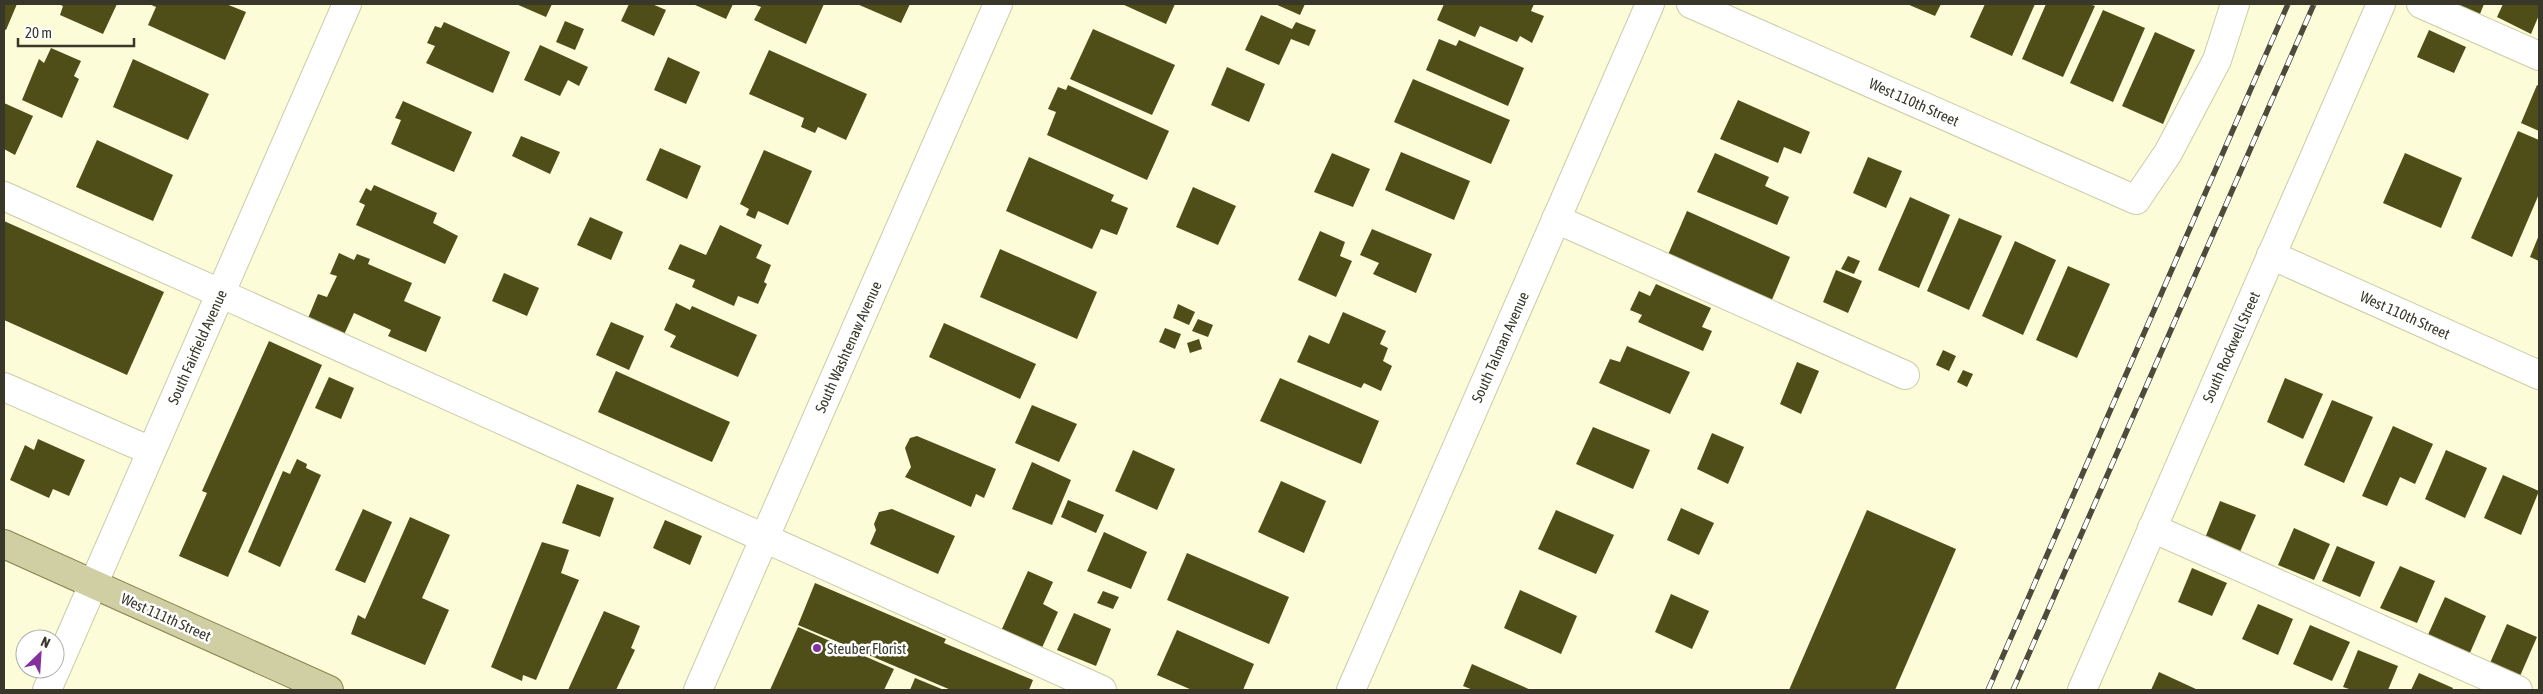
<svg xmlns="http://www.w3.org/2000/svg" width="2543" height="694" viewBox="0 0 2543 694" font-family="'Asap Condensed',sans-serif">
  <rect width="100%" height="100%" fill="#fcfcd8"/>
  <!-- building -->
  <g fill="#504e18">
    <polygon points="4,4 17,4 6,30 4,29"/>
    <polygon points="58,4 117,4 103,34 60,15 63,6"/>
    <polygon points="149,4 226,4 246,12 225,60 148,25 156,7"/>
    <polygon points="516,4 552,4 546,17"/>
    <polygon points="629,4 652,4 666,10 654,36 621,21"/>
    <polygon points="693,4 733,4 726,19"/>
    <polygon points="753,4 824,4 806,44 754,20 761,7"/>
    <polygon points="857,4 910,4 901,23"/>
    <polygon points="1122,4 1175,4 1166,24"/>
    <polygon points="1275,4 1305,4 1300,15"/>
    <polygon points="1444,4 1534,4 1531,11 1544,16 1532,43 1520,36 1517,42 1480,26 1475,37 1437,20"/>
    <polygon points="1907,4 1941,4 1935,16"/>
    <polygon points="1985,4 2035,4 2012,56 1970,37"/>
    <polygon points="2046,4 2089,4 2095,6 2063,77 2022,59"/>
    <polygon points="2456,4 2484,4 2480,14"/>
    <polygon points="2503,4 2539,4 2539,15 2531,34 2497,17"/>
    <polygon points="2103,10 2145,28 2113,102 2070,83"/>
    <polygon points="1261,15 1292,29 1296,22 1316,30 1309,46 1291,39 1279,65 1245,50"/>
    <polygon points="565,21 584,29 575,50 556,42"/>
    <polygon points="444,22 510,52 493,93 426,63 435,46 427,43 435,26 441,28"/>
    <polygon points="1093,29 1175,65 1152,115 1070,79"/>
    <polygon points="2429,30 2466,47 2454,73 2417,57"/>
    <polygon points="2155,32 2195,50 2163,124 2122,106"/>
    <polygon points="1439,39 1456,46 1459,40 1524,68 1508,106 1426,70"/>
    <polygon points="540,45 588,67 579,86 568,80 560,96 524,80"/>
    <polygon points="51,48 81,61 74,76 79,79 62,118 22,100 39,59 44,63"/>
    <polygon points="769,50 867,94 846,140 818,127 815,133 801,127 804,118 749,94"/>
    <polygon points="668,57 700,72 686,104 654,90"/>
    <polygon points="133,59 209,94 188,140 113,107"/>
    <polygon points="1227,67 1265,84 1249,122 1211,105"/>
    <polygon points="1413,79 1510,120 1491,164 1394,122"/>
    <polygon points="1068,85 1169,131 1147,180 1047,135 1056,112 1048,109 1058,87 1066,90"/>
    <polygon points="2537,85 2539,86 2539,131 2521,123"/>
    <polygon points="1738,100 1810,132 1801,154 1784,147 1778,163 1720,139"/>
    <polygon points="403,101 472,132 454,172 391,144 401,120 395,118"/>
    <polygon points="4,103 33,116 15,155 4,149"/>
    <polygon points="2518,131 2539,140 2539,194 2512,257 2471,238"/>
    <polygon points="521,136 560,152 550,174 512,156"/>
    <polygon points="97,140 173,175 153,221 76,187"/>
    <polygon points="660,148 701,166 687,199 646,180"/>
    <polygon points="764,150 812,171 788,225 758,211 755,219 746,215 749,209 740,204"/>
    <polygon points="1401,152 1470,181 1454,220 1385,190"/>
    <polygon points="1332,153 1370,169 1353,207 1314,192"/>
    <polygon points="1715,153 1769,177 1765,186 1789,197 1777,225 1697,192"/>
    <polygon points="2405,153 2462,178 2441,228 2383,203"/>
    <polygon points="1029,157 1114,195 1111,201 1128,208 1117,235 1101,229 1092,249 1006,211"/>
    <polygon points="1868,157 1902,171 1886,208 1853,193"/>
    <polygon points="374,185 437,213 433,223 458,236 445,264 356,225 365,205 359,202 366,188 371,191"/>
    <polygon points="1193,187 1236,206 1218,245 1176,227"/>
    <polygon points="1910,197 1950,215 1919,288 1878,270"/>
    <polygon points="1687,211 1790,257 1771,302 1667,257"/>
    <polygon points="590,217 623,232 611,260 577,245"/>
    <polygon points="1959,218 2002,236 1969,310 1927,291"/>
    <polygon points="4,221 164,292 127,375 4,320"/>
    <polygon points="720,225 762,245 756,258 771,265 764,282 767,284 758,304 738,296 734,306 692,287 695,280 668,269 680,244 706,255"/>
    <polygon points="1372,229 1432,254 1416,293 1373,274 1379,263 1360,255"/>
    <polygon points="1320,231 1345,242 1340,256 1352,261 1336,297 1298,280"/>
    <polygon points="2539,235 2539,261 2530,257"/>
    <polygon points="2015,241 2056,260 2023,335 1982,316"/>
    <polygon points="1000,249 1097,292 1077,339 980,297"/>
    <polygon points="339,253 354,260 357,254 370,259 368,264 412,283 404,301 441,317 426,352 388,336 391,330 354,313 342,339 306,323 318,294 327,297 337,276 330,274"/>
    <polygon points="1848,256 1860,261 1854,274 1841,269"/>
    <polygon points="2068,266 2110,284 2077,358 2036,340"/>
    <polygon points="1836,270 1862,281 1848,313 1823,302"/>
    <polygon points="504,273 539,288 527,316 492,301"/>
    <polygon points="1656,284 1711,308 1702,327 1712,331 1703,351 1638,322 1642,315 1630,310 1639,291 1650,296"/>
    <polygon points="676,303 690,310 692,306 757,335 738,377 670,347 676,336 664,330"/>
    <polygon points="1178,304 1195,312 1189,325 1173,318"/>
    <polygon points="1343,312 1386,331 1380,344 1388,348 1383,361 1392,366 1381,391 1364,383 1361,388 1297,362 1309,335 1329,344"/>
    <polygon points="1198,319 1213,325 1208,337 1192,331"/>
    <polygon points="611,322 644,336 629,370 596,355"/>
    <polygon points="944,323 1036,364 1020,399 929,357"/>
    <polygon points="1165,328 1181,334 1175,349 1159,342"/>
    <polygon points="1199,339 1202,349 1190,353 1187,343"/>
    <polygon points="269,341 322,365 228,577 179,556 207,493 202,491"/>
    <polygon points="1627,346 1690,372 1670,414 1599,383 1610,359 1620,362"/>
    <polygon points="1943,350 1956,356 1949,371 1936,365"/>
    <polygon points="1797,362 1819,371 1801,414 1780,404"/>
    <polygon points="1963,370 1973,374 1967,387 1957,382"/>
    <polygon points="616,371 730,422 712,462 598,412"/>
    <polygon points="329,377 354,388 341,419 315,408"/>
    <polygon points="1280,378 1379,421 1361,464 1260,421"/>
    <polygon points="2285,378 2323,394 2303,439 2267,422"/>
    <polygon points="2332,400 2373,417 2344,483 2304,465"/>
    <polygon points="1032,405 1077,424 1059,462 1015,443"/>
    <polygon points="2393,426 2433,444 2415,484 2400,477 2387,506 2362,496"/>
    <polygon points="1593,427 1650,450 1633,489 1576,464"/>
    <polygon points="1712,433 1744,447 1728,484 1697,469"/>
    <polygon points="917,436 996,469 984,498 976,494 971,507 905,477 911,467 905,448 910,438"/>
    <polygon points="38,439 85,460 69,496 53,489 49,498 10,480 25,445 34,450"/>
    <polygon points="1133,450 1175,469 1157,510 1115,491"/>
    <polygon points="2446,450 2487,468 2465,518 2425,499"/>
    <polygon points="297,459 307,464 306,468 321,475 280,567 248,552 283,471 290,474"/>
    <polygon points="1032,462 1071,480 1052,525 1012,509"/>
    <polygon points="2503,475 2539,491 2521,535 2484,518"/>
    <polygon points="1281,481 1326,501 1304,553 1258,532"/>
    <polygon points="577,484 614,498 600,537 562,523"/>
    <polygon points="1068,500 1104,515 1096,533 1061,517"/>
    <polygon points="2220,501 2256,515 2239,554 2205,538"/>
    <polygon points="1681,508 1714,523 1699,555 1667,540"/>
    <polygon points="363,509 392,522 365,583 335,570"/>
    <polygon points="892,509 955,536 938,574 870,544 876,530 874,524 879,512"/>
    <polygon points="1556,510 1614,535 1596,574 1538,549"/>
    <polygon points="1867,510 1956,549 1895,690 1789,690"/>
    <polygon points="410,517 450,535 422,598 449,610 425,665 351,634 358,615 365,619"/>
    <polygon points="665,520 702,536 690,565 653,548"/>
    <polygon points="2294,528 2330,544 2314,580 2278,565"/>
    <polygon points="1104,532 1147,552 1131,589 1087,571"/>
    <polygon points="542,542 569,550 561,573 579,580 536,680 523,675 522,681 491,667"/>
    <polygon points="2337,546 2375,562 2360,597 2322,581"/>
    <polygon points="1187,553 1289,597 1269,644 1167,600"/>
    <polygon points="2400,566 2435,581 2417,623 2380,608"/>
    <polygon points="2192,568 2227,583 2212,616 2178,602"/>
    <polygon points="1028,571 1053,582 1043,604 1058,612 1041,650 1001,631"/>
    <polygon points="815,583 946,639 944,643 1033,680 1029,690 951,690 798,625"/>
    <polygon points="1520,590 1577,616 1561,654 1504,628"/>
    <polygon points="1103,591 1119,597 1113,609 1097,603"/>
    <polygon points="1671,594 1709,611 1692,649 1655,632"/>
    <polygon points="2445,597 2486,616 2469,655 2427,637"/>
    <polygon points="2258,604 2293,619 2278,655 2242,639"/>
    <polygon points="604,611 640,626 631,648 635,650 616,690 568,690"/>
    <polygon points="1074,613 1111,629 1096,666 1057,650"/>
    <polygon points="2507,624 2537,637 2520,676 2490,663"/>
    <polygon points="2310,625 2350,642 2332,681 2293,664"/>
    <polygon points="798,627 894,669 884,690 770,690"/>
    <polygon points="1177,630 1254,664 1243,690 1192,690 1157,675"/>
    <polygon points="2358,650 2398,666 2388,690 2352,690 2343,687"/>
    <polygon points="1472,664 1531,690 1473,690 1463,686"/>
    <polygon points="2159,672 2198,690 2151,690"/>
    <polygon points="2419,673 2453,688 2452,690 2411,690"/>
    <polygon points="915,678 944,690 910,690"/>
  </g>
  <g fill="none" stroke-linecap="round" stroke-linejoin="round">
    <!-- minor casing -->
    <g stroke="#cccba9" stroke-width="30">
      <g id="minor">
        <polyline points="1691,4 2136,200 2168,153 2217,60 2235,4"/>
        <polyline points="2421,4 2539,56"/>
        <polyline points="4,196 1102,690"/>
        <polyline points="1556,219 1905,375"/>
        <polyline points="2271,255 2539,375"/>
        <polyline points="4,387 151,451"/>
        <polyline points="2152,528 2518,690"/>
        <polyline points="47,690 347,4"/>
        <polyline points="698,690 998,4"/>
        <polyline points="1351,690 1650,4"/>
        <polyline points="2082,690 2381,4"/>
      </g>
    </g>
    <!-- major casing -->
    <g stroke="#878550" stroke-width="30">
      <polyline id="major" points="4,544 329,690"/>
    </g>
    <!-- minor -->
    <use href="#minor" stroke="#fff" stroke-width="28"/>
    <!-- major -->
    <use href="#major" stroke="#d0cfa3" stroke-width="28"/>
    <!-- rail casing -->
    <g stroke="#4c4b3c" stroke-width="5.5">
      <g id="rail">
        <polyline points="1988,690 2288,4"/>
        <polyline points="2013,690 2314,4"/>
      </g>
    </g>
    <!-- rail -->
    <use href="#rail" stroke="#fff" stroke-width="4" stroke-dasharray="11" stroke-linecap="butt"/>
  </g>
  <!-- markers -->
  <circle fill="#84309f" stroke="#fff" stroke-width="2" cx="817" cy="648" r="5"/>
  <g text-anchor="middle" dominant-baseline="central" stroke-width="5" stroke-linejoin="round" paint-order="stroke">
    <!-- street labels -->
    <g font-size="15" fill="#38372a" stroke="#fff">
      <text transform="translate(1914 102) rotate(24)">West 110th Street</text>
      <text transform="translate(2405 315) rotate(24)">West 110th Street</text>
      <text transform="translate(197 347) rotate(-66)">South Fairfield Avenue</text>
      <text transform="translate(848 347) rotate(-66)">South Washtenaw Avenue</text>
      <text transform="translate(1500 347) rotate(-66)">South Talman Avenue</text>
      <text transform="translate(2231 347) rotate(-66)">South Rockwell Street</text>
      <text transform="translate(166 617) rotate(24)">West 111th Street</text>
    </g>
    <!-- poi labels -->
    <g font-size="15" fill="#38372a" stroke="#fff" text-anchor="start">
      <text x="827" y="648">Steuber Florist</text>
    </g>
  </g>
  <!-- border -->
  <rect width="2543" height="694" fill="none" stroke="#38372a" stroke-width="10"/>
  <!-- north arrow -->
  <g transform="translate(40 654) rotate(25)"><circle r="24" fill="#ffffff" stroke="#afafaa"/>
  <path d="M0-4L9 19L0 12L-9 19Z" fill="#84309f"/>
  <text y="-8" font-size="14" font-weight="bold" text-anchor="middle" fill="#38372a">N</text>
  </g>
  <!-- scale -->
  <path d="M18 38v8h116v-8" fill="none" stroke="#38372a" stroke-width="2.5"/>
  <text x="25" y="38" font-size="15" fill="#38372a" stroke="#ffffff" stroke-width="4" paint-order="stroke">20 m</text>
</svg>
